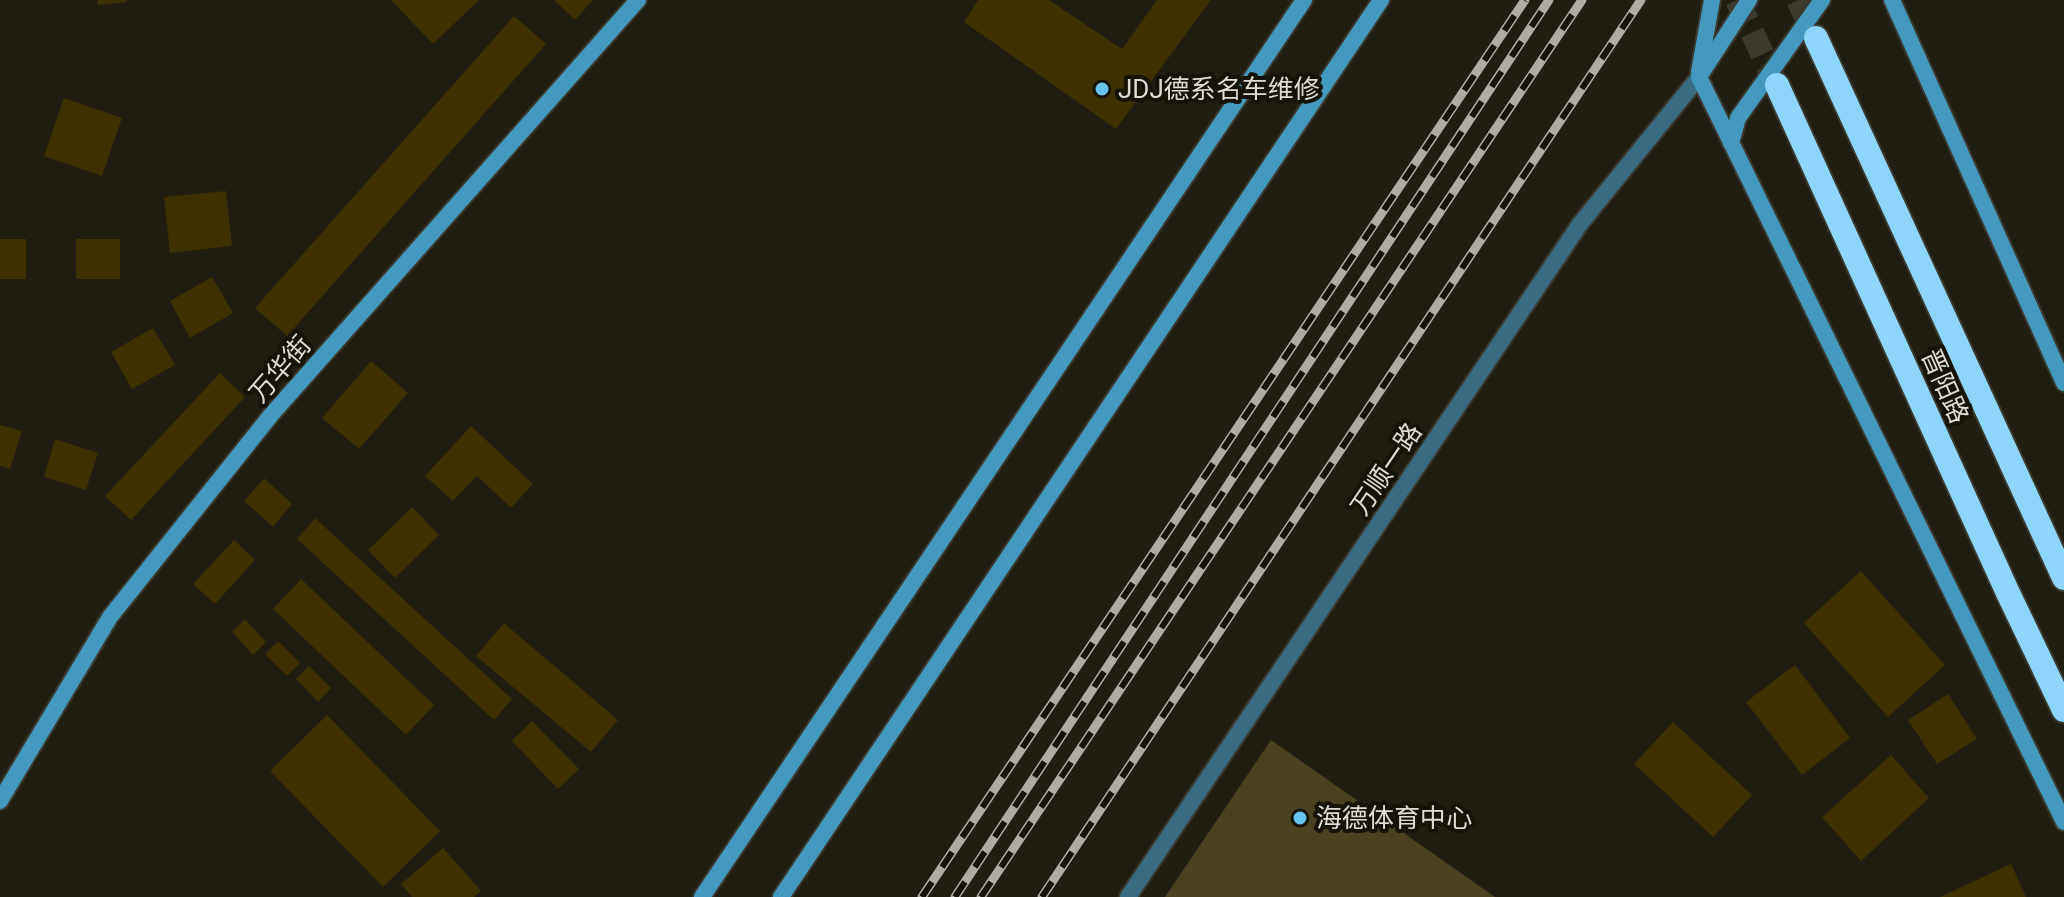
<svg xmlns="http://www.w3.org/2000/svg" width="2064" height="897" viewBox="0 0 2064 897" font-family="Roboto,'Noto Sans SC',sans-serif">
  <rect width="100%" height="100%" fill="#201d12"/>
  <!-- green -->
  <polygon fill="#4a411e" points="1271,740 1495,897 1165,897"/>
  <!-- building -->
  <g fill="#3d3100">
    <polygon points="97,0 126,0 127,2 98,5"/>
    <polygon points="391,0 479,0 433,44"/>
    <polygon points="554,0 593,0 575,20"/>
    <polygon points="978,0 1049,0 1122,49 1157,0 1211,0 1116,129 964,22"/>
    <polygon points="514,16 546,44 287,336 255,308"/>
    <polygon points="64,98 122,118 102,176 44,156"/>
    <polygon points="226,191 232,246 170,253 164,197"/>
    <rect x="0" y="239" width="26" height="40"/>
    <rect x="76" y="239" width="44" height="40"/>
    <polygon points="212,277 233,313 190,338 170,301"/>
    <polygon points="153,328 175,365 132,389 111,352"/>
    <polygon points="371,361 408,393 359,449 322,418"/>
    <polygon points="220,373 245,397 131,520 105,496"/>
    <polygon points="0,425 22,431 10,469 0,466"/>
    <polygon points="471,426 533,484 511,508 477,476 453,501 425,476"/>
    <polygon points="55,439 98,453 86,490 44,477"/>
    <polygon points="264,478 292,504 273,527 244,501"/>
    <polygon points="412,507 439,535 395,578 368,550"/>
    <polygon points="315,518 512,699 494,720 297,539"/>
    <polygon points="234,540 255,560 215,604 193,584"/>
    <polygon points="1861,571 1945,665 1888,717 1804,623"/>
    <polygon points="301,579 434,705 406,735 273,609"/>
    <polygon points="245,619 266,642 253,655 232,632"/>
    <polygon points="504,623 618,720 591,752 476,656"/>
    <polygon points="278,641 300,663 287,676 265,654"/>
    <polygon points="1795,665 1850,738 1802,775 1746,702"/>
    <polygon points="309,666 331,688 318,702 296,679"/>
    <polygon points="1948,694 1977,739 1937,764 1908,720"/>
    <polygon points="327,715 440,831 383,887 270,771"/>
    <polygon points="532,721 579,769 558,789 512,741"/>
    <polygon points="1673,722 1752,795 1713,837 1634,764"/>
    <polygon points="1891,755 1929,798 1861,861 1822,817"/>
    <polygon points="443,848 481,891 474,897 412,897 401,884"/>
    <polygon points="2011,864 2026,897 1940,897"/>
  </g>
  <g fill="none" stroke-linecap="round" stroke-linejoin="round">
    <!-- highway-tunnel -->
    <g stroke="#3c3a2f" stroke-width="24" stroke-dasharray="24 12" stroke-linecap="butt">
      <polyline points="1737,0 1777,85"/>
      <polyline points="1798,0 1816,38"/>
    </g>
    <!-- street casing -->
    <g stroke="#3b382d" stroke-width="20">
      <polyline id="street" points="1128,897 1580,224 1699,77"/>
    </g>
    <!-- secondary casing -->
    <g stroke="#3b382d" stroke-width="20">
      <g id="secondary">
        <polyline points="1892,0 2064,383"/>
        <polyline points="1699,72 1712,0"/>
        <polyline points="1699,77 2064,822"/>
        <polyline points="1699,77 1749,0"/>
        <polyline points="1731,143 1738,118 1822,0"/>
        <polyline points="0,801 110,617 271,415 638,0"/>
        <polyline points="702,897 1304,0"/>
        <polyline points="781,897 1381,0"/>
      </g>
    </g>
    <!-- highway casing -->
    <g stroke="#3b382d" stroke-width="28">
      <g id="highway">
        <polyline points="1816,38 2064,578"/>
        <polyline points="1777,85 2008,593 2064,710"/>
      </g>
    </g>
    <!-- street -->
    <use href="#street" stroke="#396c83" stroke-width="16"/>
    <!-- secondary -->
    <use href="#secondary" stroke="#4399be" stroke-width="16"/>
    <!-- highway -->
    <use href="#highway" stroke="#8ed6f9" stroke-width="24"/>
    <!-- rail casing -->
    <g stroke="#afaca4" stroke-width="9">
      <g id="rail">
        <polyline points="922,897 1525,0"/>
        <polyline points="955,897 1549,0"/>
        <polyline points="981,897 1582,0"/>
        <polyline points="1042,897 1641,0"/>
      </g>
    </g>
    <!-- rail -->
    <use href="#rail" stroke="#161409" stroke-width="6" stroke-dasharray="18" stroke-linecap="butt"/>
  </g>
  <!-- markers -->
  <g fill="#66c4ef" stroke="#161409" stroke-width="3">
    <circle cx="1102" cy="89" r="8"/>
    <circle cx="1300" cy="818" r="8"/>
  </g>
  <g text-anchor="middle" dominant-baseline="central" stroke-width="8" stroke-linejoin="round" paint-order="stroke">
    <!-- poi labels -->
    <g font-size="26" fill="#dedcd4" stroke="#161409" text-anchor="start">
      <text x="1118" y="89">JDJ德系名车维修</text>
      <text x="1316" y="818">海德体育中心</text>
    </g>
    <!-- street labels -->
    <g font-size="26" fill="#dedcd4" stroke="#161409">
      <text transform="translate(280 369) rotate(-49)">万华街</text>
      <text transform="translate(1945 386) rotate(66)">晋阳路</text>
      <text transform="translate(1386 469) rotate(-56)">万顺一路</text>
    </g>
  </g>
</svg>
